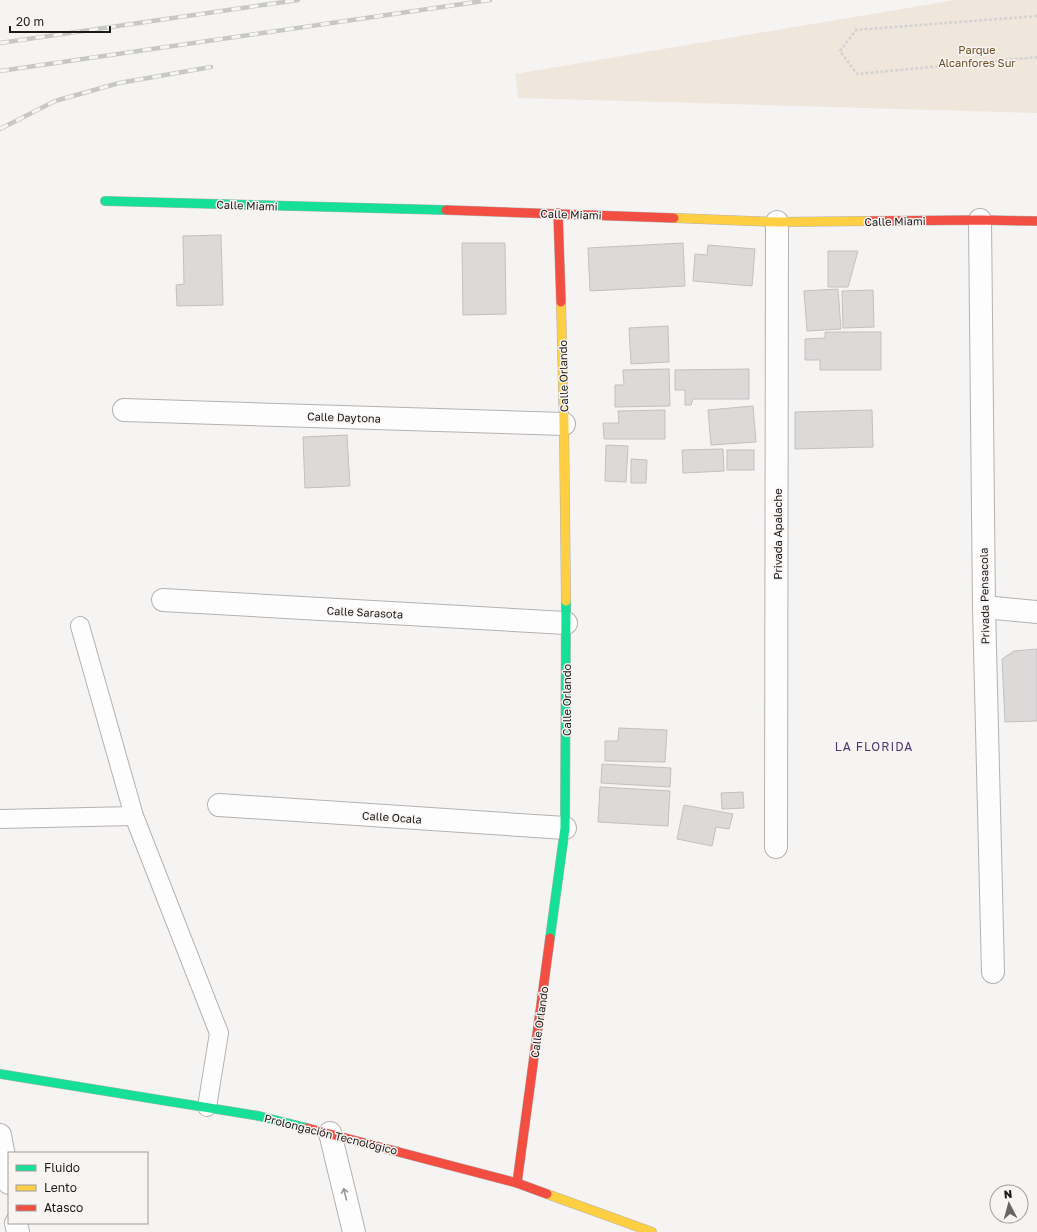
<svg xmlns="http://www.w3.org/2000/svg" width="1037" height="1232" viewBox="0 0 1037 1232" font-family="'Golos Text',sans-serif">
  <rect width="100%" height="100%" fill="#f6f4f3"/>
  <!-- green -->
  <polygon fill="#efe6dc" points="955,0 1037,0 1037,113 518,98 515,74"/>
  <!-- building -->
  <g fill="#dbdad9" stroke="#c3c1c0">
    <polygon points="221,235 223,305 177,306 176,285 184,284 183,236"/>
    <polygon points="462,243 505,243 506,314 463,315"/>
    <polygon points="683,243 685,286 590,291 588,248"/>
    <polygon points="708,245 755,249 752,286 693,281 695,254 707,255"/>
    <polygon points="828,251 858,251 848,287 828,287"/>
    <polygon points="838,289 841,329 807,331 804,291"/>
    <polygon points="873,290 874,327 843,328 842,291"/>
    <polygon points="668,326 669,362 631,364 629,328"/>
    <polygon points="825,332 881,332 881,370 820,370 820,360 805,360 805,339 825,338"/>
    <polygon points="669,369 670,406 615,407 615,385 624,385 623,370"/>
    <polygon points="749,369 749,399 693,399 691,405 685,405 685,390 675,390 675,370"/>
    <polygon points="753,406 756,442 711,445 708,410"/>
    <polygon points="665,410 665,439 604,439 603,423 619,423 618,411"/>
    <polygon points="872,410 873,447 795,449 795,412"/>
    <polygon points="347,435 350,486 305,488 303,437"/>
    <polygon points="606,445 628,446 626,482 605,481"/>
    <polygon points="723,449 724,471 683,473 682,450"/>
    <rect x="727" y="450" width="27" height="20"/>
    <polygon points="631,459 647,460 646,483 631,483"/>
    <polygon points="1037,649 1037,721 1005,722 1002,659 1014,651"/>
    <polygon points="619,728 667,730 665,762 605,761 605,741 618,741"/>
    <polygon points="602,764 671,768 670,787 601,783"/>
    <polygon points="600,787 670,791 668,826 598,822"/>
    <polygon points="743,792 744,808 722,809 721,793"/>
    <polygon points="684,805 733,814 729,829 716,827 712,846 677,839"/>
  </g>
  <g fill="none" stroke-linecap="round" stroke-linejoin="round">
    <!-- lane casing -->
    <g stroke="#b3b2b1" stroke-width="20">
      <g id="lane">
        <polyline points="80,626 134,816 219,1033 207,1107"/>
        <polyline points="0,819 134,816"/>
      </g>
    </g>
    <!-- street casing -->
    <g stroke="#b3b2b1" stroke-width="24">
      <g id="street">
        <polyline points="980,220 984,607 993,972"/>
        <polyline points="124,410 564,424"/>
        <polyline points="163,600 566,623"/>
        <polyline points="984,607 1037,612"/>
        <polyline points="219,805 565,828"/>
        <polyline points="776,847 777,222"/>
        <polyline points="330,1133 354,1232"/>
        <polyline points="0,1135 9,1183"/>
        <polyline points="16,1223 18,1232"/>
      </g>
    </g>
    <!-- fast casing -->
    <g stroke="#b3b2b1" stroke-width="10">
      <g id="fast">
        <polyline points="105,201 446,210"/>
        <polyline points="550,938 565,828 566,601"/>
        <polyline points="0,1074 259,1116 307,1128"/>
      </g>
    </g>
    <!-- slow casing -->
    <g stroke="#b3b2b1" stroke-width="10">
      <g id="slow">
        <polyline points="674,218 777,222 869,221"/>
        <polyline points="561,302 564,424 566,601"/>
        <polyline points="547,1194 652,1232"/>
      </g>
    </g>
    <!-- jam casing -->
    <g stroke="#b3b2b1" stroke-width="10">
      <g id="jam">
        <polyline points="446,210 674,218"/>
        <polyline points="558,213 561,302"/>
        <polyline points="869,221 980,220 1037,221"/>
        <polyline points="307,1128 517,1183 547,1194"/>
        <polyline points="517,1183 550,938"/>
      </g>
    </g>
    <!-- path -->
    <polyline stroke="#d3d3d3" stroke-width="2.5" stroke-dasharray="3 2" stroke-linecap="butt" points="1037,16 856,30 840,51 857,74 1037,57"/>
    <!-- lane -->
    <use href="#lane" stroke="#fefdfd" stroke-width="18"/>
    <!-- street -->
    <use href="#street" stroke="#fefdfd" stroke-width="22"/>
    <!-- fast -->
    <use href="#fast" stroke="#16e098" stroke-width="9"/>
    <!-- slow -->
    <use href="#slow" stroke="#ffcf43" stroke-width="9"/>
    <!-- jam -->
    <use href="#jam" stroke="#f24e42" stroke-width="9"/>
    <!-- rail casing -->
    <g stroke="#c7c7c6" stroke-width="4.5">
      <g id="rail">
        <polyline points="0,43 298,0"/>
        <polyline points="0,71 490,0"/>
        <polyline points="0,129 55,101 119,83 211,67"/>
      </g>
    </g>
    <!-- rail -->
    <use href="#rail" stroke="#f7f4f2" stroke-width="3" stroke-dasharray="9" stroke-linecap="butt"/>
  </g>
  <!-- one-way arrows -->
  <defs><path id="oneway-shaft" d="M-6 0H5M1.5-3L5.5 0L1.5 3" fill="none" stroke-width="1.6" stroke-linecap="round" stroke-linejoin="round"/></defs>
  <use stroke="#989796" href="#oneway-shaft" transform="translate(345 1194) rotate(-104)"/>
  <g text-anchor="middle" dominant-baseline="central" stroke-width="3" stroke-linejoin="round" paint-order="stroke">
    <!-- park labels -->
    <g font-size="11" fill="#6d4f25" stroke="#f7f4f2">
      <text x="977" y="49">Parque<tspan x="977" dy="13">Alcanfores Sur</tspan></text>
    </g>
    <!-- street labels -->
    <g font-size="11" fill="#1b1a19" stroke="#f7f4f2">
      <text transform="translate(247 205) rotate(2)">Calle Miami</text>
      <text transform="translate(571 214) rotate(2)">Calle Miami</text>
      <text transform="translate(895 221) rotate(-1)">Calle Miami</text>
      <text transform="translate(563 376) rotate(-91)">Calle Orlando</text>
      <text transform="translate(344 417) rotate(2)">Calle Daytona</text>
      <text transform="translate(777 534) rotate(-90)">Privada Apalache</text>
      <text transform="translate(984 596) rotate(-91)">Privada Pensacola</text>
      <text transform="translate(365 612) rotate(3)">Calle Sarasota</text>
      <text transform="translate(566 700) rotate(-90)">Calle Orlando</text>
      <text transform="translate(392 817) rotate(4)">Calle Ocala</text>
      <text transform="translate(539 1022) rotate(-82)">Calle Orlando</text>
      <text transform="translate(331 1134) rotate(14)">Prolongación Tecnológico</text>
    </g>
    <!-- neighbourhood labels -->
    <g font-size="12" letter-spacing="1" fill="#4f3874" stroke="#f7f4f2">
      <text x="874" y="746">LA FLORIDA</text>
    </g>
  </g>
  <!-- legend -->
  <rect x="8" y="1152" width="140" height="72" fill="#f7f4f2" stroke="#9f9d9b"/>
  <rect x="16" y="1165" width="20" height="6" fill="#16e098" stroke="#9f9d9b"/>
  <text x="44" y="1172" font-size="12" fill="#1b1a19">Fluido</text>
  <rect x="16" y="1185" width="20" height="6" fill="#ffcf43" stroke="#9f9d9b"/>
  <text x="44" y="1192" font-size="12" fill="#1b1a19">Lento</text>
  <rect x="16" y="1205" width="20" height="6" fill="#f24e42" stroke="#9f9d9b"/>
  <text x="44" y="1212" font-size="12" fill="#1b1a19">Atasco</text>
  <!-- north arrow -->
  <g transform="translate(1009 1204) rotate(354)"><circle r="19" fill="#f7f4f2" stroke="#9f9d9b"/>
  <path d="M0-3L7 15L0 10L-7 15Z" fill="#686665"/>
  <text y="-6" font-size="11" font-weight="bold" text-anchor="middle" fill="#1b1a19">N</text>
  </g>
  <!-- scale -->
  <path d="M10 26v6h100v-6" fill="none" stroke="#1b1a19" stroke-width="2"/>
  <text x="16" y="26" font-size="12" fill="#1b1a19" stroke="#f7f4f2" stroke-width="3" paint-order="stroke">20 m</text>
</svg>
